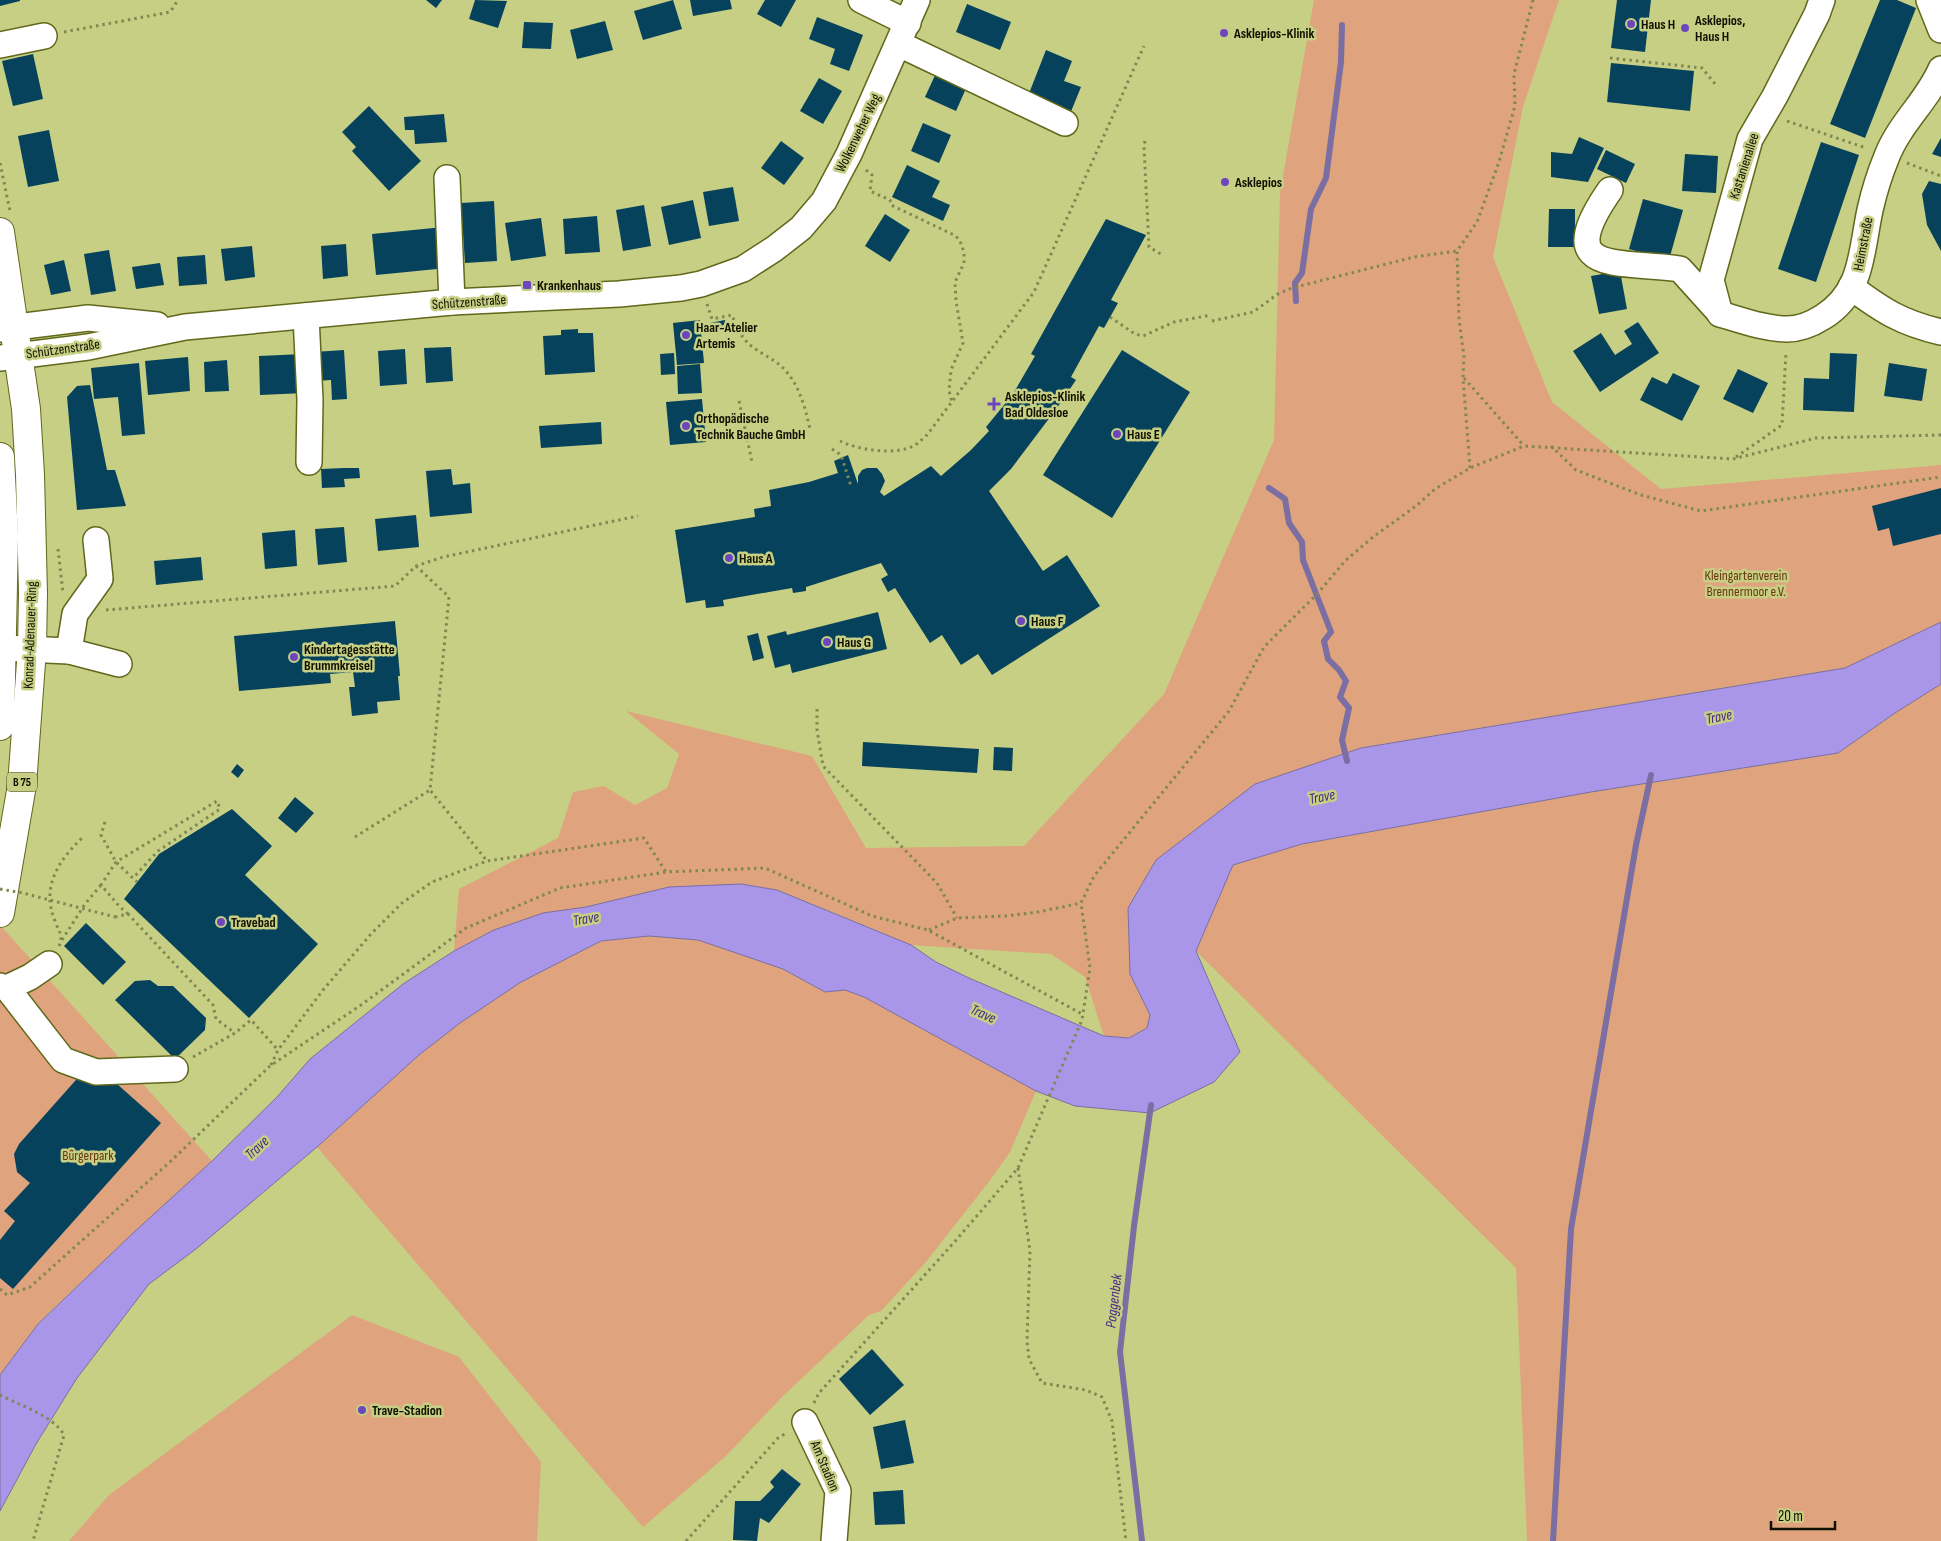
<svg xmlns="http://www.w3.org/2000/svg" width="1941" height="1541" viewBox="0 0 1941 1541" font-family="'Sofia Sans Condensed',sans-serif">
  <rect width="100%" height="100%" fill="#c6cf84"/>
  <!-- green -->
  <g fill="#dfa47d">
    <polygon points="1314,0 1559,0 1523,107 1493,257 1552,402 1661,489 1941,465 1941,622 1845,668 1361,748 1255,784 1156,860 1130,974 1150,1015 1147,1028 1129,1038 1104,1036 1085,977 1051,954 911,945 777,890 543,913 454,951 459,889 558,838 573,792 604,786 635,805 667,788 679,754 626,711 812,756 866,848 1024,846 1164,694 1274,440 1280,193"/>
    <polygon points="1941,684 1941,1541 1527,1541 1516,1268 1196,951 1233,865 1302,844 1591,792 1838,753 1895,713"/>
    <polygon points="0,925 212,1161 132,1234 38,1323 0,1375"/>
    <polygon points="649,936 698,940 783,969 825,992 845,990 864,997 1036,1091 1010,1152 991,1179 925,1263 881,1311 869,1315 782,1397 725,1457 643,1527 317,1147 419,1055 460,1023 521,982 601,941"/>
    <polygon points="352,1315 459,1357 541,1462 537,1541 69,1541 109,1495"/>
  </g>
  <!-- water -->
  <polygon fill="#a996e8" stroke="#7b6ea2" points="1941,622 1941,684 1895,713 1838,753 1591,792 1302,844 1233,865 1196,951 1240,1052 1214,1082 1150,1113 1075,1106 1036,1091 864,997 845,990 825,992 783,969 698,940 649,936 601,941 521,982 460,1023 419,1055 317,1147 196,1249 149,1284 77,1378 36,1444 0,1511 0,1375 38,1324 132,1234 212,1161 277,1097 310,1059 403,984 454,951 494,930 543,913 586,907 669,887 741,884 777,890 911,945 936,962 969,978 1104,1036 1129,1038 1147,1028 1150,1015 1130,974 1128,908 1156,860 1255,784 1361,748 1845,668"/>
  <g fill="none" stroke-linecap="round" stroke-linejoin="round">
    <!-- stream -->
    <g stroke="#7b6ea2" stroke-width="6">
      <polyline points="1296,301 1295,283 1302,273 1311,209 1326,178 1341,62 1342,25"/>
      <polyline points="1269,488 1285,499 1289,523 1302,542 1303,560 1331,632 1324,641 1328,659 1339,670 1346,681 1340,697 1349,708 1342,740 1347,761"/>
      <polyline points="1142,1541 1120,1352 1134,1226 1151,1105"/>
      <polyline points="1553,1541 1571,1229 1636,845 1651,775"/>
    </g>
  </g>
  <!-- building -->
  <g fill="#07425c">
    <polygon points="0,0 20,0 20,1 0,6"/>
    <polygon points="426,0 442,0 436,8"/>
    <polygon points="475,0 507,1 498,28 469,19"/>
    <polygon points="673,0 682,29 643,40 634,11"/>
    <polygon points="690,0 730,0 732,9 693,16"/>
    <polygon points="765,0 796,0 781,27 757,14"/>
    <polygon points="1617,0 1651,0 1645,52 1611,48"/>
    <polygon points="1880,0 1897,0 1916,8 1865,138 1830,124"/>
    <polygon points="967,4 1011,22 1000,50 956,32"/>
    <polygon points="817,17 863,35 849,71 830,64 835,49 809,39"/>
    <polygon points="605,21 613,50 577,59 570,30"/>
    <polygon points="524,22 553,23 551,49 522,48"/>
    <polygon points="1046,50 1072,61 1064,81 1081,87 1070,114 1028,96"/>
    <polygon points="33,54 43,99 13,106 2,61"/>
    <polygon points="1611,63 1694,71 1690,111 1607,102"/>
    <polygon points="937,71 968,84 956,111 925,97"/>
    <polygon points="819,78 842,91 823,124 800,111"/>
    <polygon points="369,106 421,161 389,191 352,151 356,147 342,132"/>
    <polygon points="444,114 447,142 415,144 414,130 405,130 404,117"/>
    <polygon points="923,123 951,135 939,163 911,151"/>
    <polygon points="49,130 59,181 28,187 18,136"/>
    <polygon points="1579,137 1604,148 1588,182 1551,177 1551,152 1572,154"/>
    <polygon points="1941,138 1941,157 1932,154"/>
    <polygon points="781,141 804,158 784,185 761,168"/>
    <polygon points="1821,142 1859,155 1816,282 1778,269"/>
    <polygon points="1606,150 1635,164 1626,183 1597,169"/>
    <polygon points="1685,154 1718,156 1716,193 1682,191"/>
    <polygon points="907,165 940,181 932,197 950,205 943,221 892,197"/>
    <polygon points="1929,181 1941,184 1941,251 1927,225 1922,194"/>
    <polygon points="733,187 739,221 709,226 703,192"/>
    <polygon points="1643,199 1683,210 1669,260 1629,249"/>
    <polygon points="693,200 701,238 669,245 661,207"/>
    <polygon points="494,201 497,261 465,263 461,203"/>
    <polygon points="644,205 651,246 623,251 616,210"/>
    <polygon points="1549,209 1575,209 1575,247 1548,247"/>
    <polygon points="885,214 910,230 890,262 865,246"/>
    <polygon points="597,216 600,252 565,254 563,219"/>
    <polygon points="541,218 546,256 511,261 505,223"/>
    <polygon points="1106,219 1146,235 1111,300 1118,303 1104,328 1099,326 1071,377 1076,380 1057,408 1011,469 989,491 1043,571 1067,555 1100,606 992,675 978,654 961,665 942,635 930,643 895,588 888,592 881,579 888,575 881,563 806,587 806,591 793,593 792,588 723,600 724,606 706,608 705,600 686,603 675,530 755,517 754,509 771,506 769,490 809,482 838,473 834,461 848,455 858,484 858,476 862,470 867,468 877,468 882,474 885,481 880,492 884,496 931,466 941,476 971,450 989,431 986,427 1013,394 1035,356 1031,354"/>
    <polygon points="444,227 447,268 376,275 372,234"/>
    <polygon points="346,244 348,276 323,279 321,246"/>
    <polygon points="252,246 255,277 225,281 221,249"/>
    <polygon points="109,250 116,291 91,295 84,254"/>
    <polygon points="205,255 207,284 179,286 177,257"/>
    <polygon points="64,260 71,291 51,295 44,265"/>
    <polygon points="160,263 164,285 136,289 132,267"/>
    <polygon points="1620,271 1627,309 1599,314 1591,276"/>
    <polygon points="700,320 704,363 677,365 673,323"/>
    <polygon points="725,320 726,325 711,327 710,323"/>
    <polygon points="1638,322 1659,353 1600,392 1573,351 1601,333 1615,355 1632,344 1624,331"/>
    <polygon points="578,329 578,333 593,333 595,372 545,375 543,336 561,335 561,330"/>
    <polygon points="451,347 453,381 426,383 424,348"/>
    <polygon points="405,349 407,384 380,386 378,351"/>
    <polygon points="344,350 347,399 332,400 331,380 316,381 314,352"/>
    <polygon points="1122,350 1190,392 1112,518 1043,475"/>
    <polygon points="674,353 675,374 661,375 660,354"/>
    <polygon points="1830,353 1857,354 1854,412 1803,410 1804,378 1829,379"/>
    <polygon points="303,354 305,393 260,395 259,356"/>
    <polygon points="188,357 190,391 148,395 145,361"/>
    <polygon points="227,360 229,391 205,392 204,362"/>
    <polygon points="139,363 145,434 122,436 118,397 94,399 91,368"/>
    <polygon points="1889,363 1927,369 1922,401 1884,396"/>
    <polygon points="700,364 702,393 678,394 677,366"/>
    <polygon points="1738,369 1768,383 1753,413 1723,399"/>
    <polygon points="1673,373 1700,386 1682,421 1640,400 1652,377 1667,384"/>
    <polygon points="90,385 107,470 115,470 126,506 77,510 67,397 77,386"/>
    <polygon points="702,399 706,442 670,445 666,402"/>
    <polygon points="601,422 602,444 541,448 539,426"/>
    <polygon points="344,468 359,468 360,478 344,479 345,487 322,488 321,469"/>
    <polygon points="451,469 453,485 470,483 472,513 430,517 426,471"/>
    <polygon points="1941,488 1941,534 1893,546 1889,528 1878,531 1872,506"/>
    <polygon points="416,515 419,547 378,551 375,519"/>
    <polygon points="344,527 347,562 318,565 315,529"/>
    <polygon points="295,530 297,566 265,569 262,533"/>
    <polygon points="201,557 203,580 156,585 154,561"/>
    <polygon points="878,612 887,649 792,673 790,664 775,668 767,636 786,631 787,635"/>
    <polygon points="395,621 400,676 398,676 400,700 377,702 378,713 352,716 349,687 355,687 353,672 330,674 331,683 239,691 234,636"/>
    <polygon points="758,633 764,658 753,661 747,636"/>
    <polygon points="863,742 979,749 977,773 862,766"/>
    <polygon points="994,747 1013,748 1012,771 993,770"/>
    <polygon points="237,764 244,770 238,778 231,772"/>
    <polygon points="295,797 314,813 296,833 278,818"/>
    <polygon points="232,809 272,846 245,875 318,944 249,1018 124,899 159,854"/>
    <polygon points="86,923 126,962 103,985 64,946"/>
    <polygon points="150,980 158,986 173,986 206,1018 205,1030 175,1059 115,1000 135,981"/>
    <polygon points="83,1072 99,1086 108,1076 161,1123 13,1289 0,1278 0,1240 15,1221 4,1211 30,1183 17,1172 14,1154 19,1144"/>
    <polygon points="872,1349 904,1385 870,1415 839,1379"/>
    <polygon points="905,1420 914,1463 881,1469 873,1427"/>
    <polygon points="782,1469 801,1484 769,1523 760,1518 757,1541 733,1540 735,1501 760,1501 774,1487 770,1482"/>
    <polygon points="903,1490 905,1524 875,1525 873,1492"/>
  </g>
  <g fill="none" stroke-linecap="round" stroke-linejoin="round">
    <!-- minor casing -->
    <g stroke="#61681b" stroke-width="28">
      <g id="minor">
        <polyline points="861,0 908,23"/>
        <polyline points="1929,0 1941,30"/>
        <polyline points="899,44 1065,123"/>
        <polyline points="0,45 44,36"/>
        <polyline points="447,178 452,302"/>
        <path d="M1610 190C1550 276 1619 260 1680 269L1717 310"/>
        <path d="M1851 287C1883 311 1902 323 1941 332"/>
        <path d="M1720 314C1741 320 1765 329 1787 329 1799 329 1812 324 1823 317 1863 292 1861 252 1870 210 1874 192 1880 173 1887 156 1900 123 1928 100 1941 69"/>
        <polyline points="1720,314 1711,280 1750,139 1775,96 1817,14 1822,0"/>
        <polyline points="306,316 310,400 309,462"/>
        <polyline points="0,329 88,318 157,325"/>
        <polyline points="0,358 88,347 185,327 452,302 619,294 681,288 701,284 743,269 774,249 801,228 824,201 849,154 917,0"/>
        <polyline points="3,648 69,651 119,664"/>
        <polyline points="69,651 75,614 100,579 96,540"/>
        <polyline points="0,986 7,988 30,977 49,964"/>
        <polyline points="7,988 63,1060 96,1072 175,1069"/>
        <polyline points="805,1422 838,1491 834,1541"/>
      </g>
    </g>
    <!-- major casing -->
    <g stroke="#61681b" stroke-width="30">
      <g id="major">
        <polyline points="0,232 26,409 30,475 33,593 32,649 22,785 0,913"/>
        <polyline points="0,457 4,536 0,726"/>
      </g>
    </g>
    <!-- path -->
    <g stroke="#818752" stroke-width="3" stroke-dasharray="2.5 4" stroke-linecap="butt">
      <polyline points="64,32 170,12 178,0"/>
      <polyline points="1610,58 1702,68 1716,85"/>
      <polyline points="1787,121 1866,148"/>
      <polyline points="1145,141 1144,147 1149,247 1161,254"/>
      <polyline points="0,163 10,211"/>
      <polyline points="1907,163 1941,176"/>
      <polyline points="866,170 872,175 870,191 890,200 891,205 956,236 962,245 964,254 964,263 955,282 956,301 963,343 951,370 949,391 952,402"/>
      <path d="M707 304 712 319 732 315C736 326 741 337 750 345 761 354 775 359 785 370 800 387 805 407 810 429"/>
      <polyline points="1110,317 1135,334 1143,336 1174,322 1211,315"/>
      <polyline points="1212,321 1253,312 1278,294 1292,288 1414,257 1457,251"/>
      <polyline points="1464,378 1524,446"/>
      <polyline points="739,401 752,462"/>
      <path d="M840 441C858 450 897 456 915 445 920 442 923 438 927 435L1034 292 1144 46"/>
      <polyline points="1551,446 1576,470 1641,495 1701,511 1941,477"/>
      <polyline points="832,449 841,455 851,486"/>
      <polyline points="1736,457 1782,425 1786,352"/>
      <polyline points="1470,468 1463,378 1464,356 1459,320 1457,251 1477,222 1499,162 1515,106 1514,74 1533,0"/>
      <polyline points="58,549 63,593"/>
      <polyline points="416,566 449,597 430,790 487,861"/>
      <polyline points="106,610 395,586 416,566 443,557 638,516"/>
      <polyline points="817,709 817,730 823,766 937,883 957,918"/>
      <polyline points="105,822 101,835 116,862 137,882"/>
      <polyline points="355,837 430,790"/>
      <polyline points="128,914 119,906 101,885 116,862 217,801 220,809 158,851 133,878"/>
      <polyline points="115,917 128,914 213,1005 216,1019 235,1033"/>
      <polyline points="929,930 957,918 1005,916 1038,912 1081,903 1094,876 1229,711 1264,647 1318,593 1345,561 1373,537 1416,506 1435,489 1470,468 1524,446 1733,459 1816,438 1941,435"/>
      <polyline points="62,940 85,904 101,885"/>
      <path d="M59 946C64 936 58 930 55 921 41 887 58 861 82 838"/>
      <polyline points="193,1057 235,1033 251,1020 278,1050"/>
      <polyline points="271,1065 278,1050 323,990 371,934 402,903 432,882 487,861 644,838 666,872"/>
      <polyline points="1018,1168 1030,1251 1027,1341 1029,1359 1042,1383 1086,1390 1102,1397 1112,1421 1126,1541"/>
      <polyline points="0,1289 7,1295 30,1287 171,1161 270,1066 361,1005 466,928 560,888 666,872 765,868 872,916 928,930 1082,1014"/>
      <path d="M0 1395C19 1405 54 1416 64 1435L33 1541"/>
      <polyline points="814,1403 819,1393 957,1239 1018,1168 1082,1020 1090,968 1081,903"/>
      <polyline points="686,1541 778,1438 785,1434"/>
    </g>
    <!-- minor -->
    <use href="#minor" stroke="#fff" stroke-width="25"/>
    <!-- major -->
    <use href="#major" stroke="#fff" stroke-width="28"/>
    <!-- path-bridge -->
    <polyline stroke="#818752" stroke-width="3" stroke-dasharray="2.5 4" stroke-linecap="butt" points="0,889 23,893 115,917"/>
  </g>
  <!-- markers -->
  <g fill="#6d46be" stroke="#c6cf84" stroke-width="2">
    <circle cx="1631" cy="24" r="5"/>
    <circle cx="1685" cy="28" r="5"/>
    <circle cx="1224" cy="33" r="5"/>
    <circle cx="1225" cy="182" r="5"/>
    <rect x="522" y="280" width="10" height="10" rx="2.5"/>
    <circle cx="686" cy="335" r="5"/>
    <path d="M991.5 396.5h5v5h5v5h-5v5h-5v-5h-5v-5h5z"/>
    <circle cx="686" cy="426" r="5"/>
    <circle cx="1117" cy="434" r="5"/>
    <circle cx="729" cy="558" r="5"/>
    <circle cx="1021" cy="621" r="5"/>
    <circle cx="827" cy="642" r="5"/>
    <circle cx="294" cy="657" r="5"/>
    <circle cx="221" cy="922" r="5"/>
    <circle cx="362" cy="1410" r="5"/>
  </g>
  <g text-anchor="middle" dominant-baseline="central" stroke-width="5" stroke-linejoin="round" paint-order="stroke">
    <!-- shield labels -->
    <rect fill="#c6cf84" stroke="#464a28" stroke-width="1" x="7" y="772.5" width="30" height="19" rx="4"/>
    <g font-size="12" font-weight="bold" fill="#0f1100">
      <text x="22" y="782">B 75</text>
    </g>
    <!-- poi labels -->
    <g font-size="14" font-weight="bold" fill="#0f1100" stroke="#c6cf84" text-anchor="start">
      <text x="1695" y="20">Asklepios,<tspan x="1695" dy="16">Haus H</tspan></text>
      <text x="1641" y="24">Haus H</text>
      <text x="1234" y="33">Asklepios-Klinik</text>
      <text x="1235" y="182">Asklepios</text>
      <text x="537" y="285">Krankenhaus</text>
      <text x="696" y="327">Haar-Atelier<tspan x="696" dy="16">Artemis</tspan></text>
      <text x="1005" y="396">Asklepios-Klinik<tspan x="1005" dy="16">Bad Oldesloe</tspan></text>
      <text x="696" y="418">Orthopädische<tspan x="696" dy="16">Technik Bauche GmbH</tspan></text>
      <text x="1127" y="434">Haus E</text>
      <text x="739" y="558">Haus A</text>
      <text x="1031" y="621">Haus F</text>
      <text x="837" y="642">Haus G</text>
      <text x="304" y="649">Kindertagesstätte<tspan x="304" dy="16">Brummkreisel</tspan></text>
      <text x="231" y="922">Travebad</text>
      <text x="372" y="1410">Trave-Stadion</text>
    </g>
    <!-- street labels -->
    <g font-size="14" fill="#0f1100" stroke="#c6cf84">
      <text transform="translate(858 133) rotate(-64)">Wolkenweher Weg</text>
      <text transform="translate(1744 166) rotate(-72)">Kastanienallee</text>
      <text transform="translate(1863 244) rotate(-79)">Heimstraße</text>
      <text transform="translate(469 302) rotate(-4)">Schützenstraße</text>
      <text transform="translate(63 349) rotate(-8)">Schützenstraße</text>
      <text transform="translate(30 635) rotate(-88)">Konrad-Adenauer-Ring</text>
      <text transform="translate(825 1466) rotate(67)">Am Stadion</text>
    </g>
    <!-- park labels -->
    <g font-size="14" fill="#6b370e" stroke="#c6cf84">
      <text x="1746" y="575">Kleingartenverein<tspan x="1746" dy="16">Brennermoor e.V.</tspan></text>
      <text x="88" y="1155">Bürgerpark</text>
    </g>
    <!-- water labels -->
    <g font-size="15" font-style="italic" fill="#482786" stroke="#c6cf84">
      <text transform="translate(1719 717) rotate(-11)">Trave</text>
      <text transform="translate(1322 797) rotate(-11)">Trave</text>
      <text transform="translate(586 919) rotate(-10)">Trave</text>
      <text transform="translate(983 1014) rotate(24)">Trave</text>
      <text transform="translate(257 1148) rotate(-43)">Trave</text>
      <text transform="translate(1114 1301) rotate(-83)">Poggenbek</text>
    </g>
  </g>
  <!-- scale -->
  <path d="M1771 1521v8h64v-8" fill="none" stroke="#0f1100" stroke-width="2.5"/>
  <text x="1778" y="1521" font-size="15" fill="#0f1100" stroke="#c6cf84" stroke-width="4" paint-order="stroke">20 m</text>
</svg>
